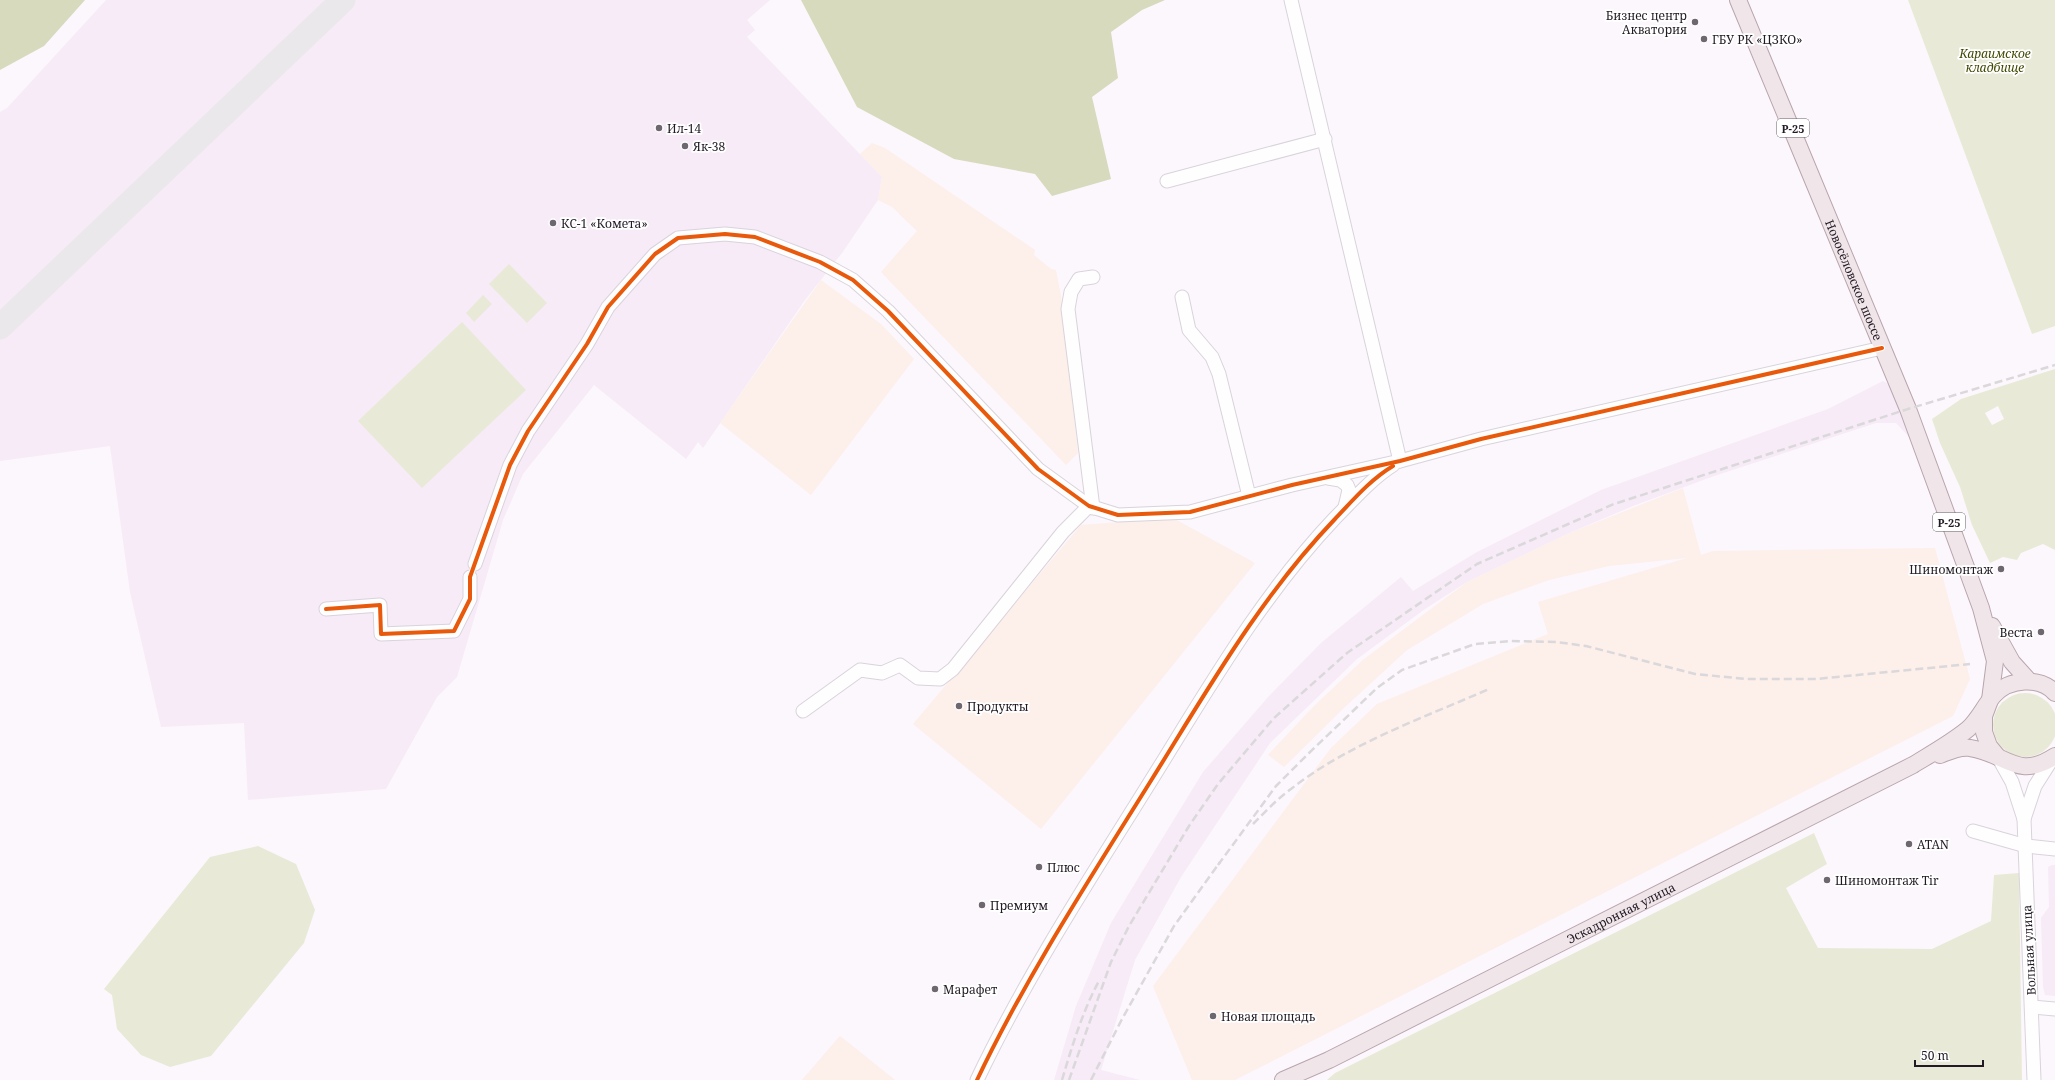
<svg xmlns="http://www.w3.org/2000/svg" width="2055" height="1080" viewBox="0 0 2055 1080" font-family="'Noto Serif',serif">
  <rect width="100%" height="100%" fill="#fcf7fc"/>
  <!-- built -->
  <g fill="#f6ebf7">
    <polygon points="106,0 770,0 747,20 755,30 747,37 882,177 878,200 842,253 805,300 703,448 698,442 686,459 594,385 523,474 503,520 457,677 437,697 386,789 248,800 244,723 161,727 130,592 110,446 0,461 0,112 7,108"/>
    <polygon points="1883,381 1892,386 1912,440 1896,423 1876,423 1714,476 1633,506 1567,534 1467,582 1425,609 1357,659 1270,743 1181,877 1135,960 1101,1070 1140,1080 1054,1080 1076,1006 1111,923 1154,852 1203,772 1269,696 1321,643 1401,577 1413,591 1477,552 1601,490 1828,409"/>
    <polygon points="2052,865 2055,865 2055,996 2045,995 2043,987 2041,918 2049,907 2048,867"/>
  </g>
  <!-- industrial -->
  <g fill="#fdefea">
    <polygon points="872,143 885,148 1035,250 1034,255 1051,269 1056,270 1061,296 1078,453 1066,465 881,272 917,231 892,207 878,200 882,177 860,154"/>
    <polygon points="821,280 881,324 914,359 811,495 720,423"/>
    <polygon points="1683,488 1701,555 1713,551 1935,548 1970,679 1953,716 1235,1080 1192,1080 1153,986 1331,748 1377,704 1548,634 1538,602 1687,558 1609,566 1549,580 1483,604 1407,650 1345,707 1284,767 1268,755 1314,706 1364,659 1467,582 1567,534"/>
    <polygon points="1173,518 1255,563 1041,829 913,724 1081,525"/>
    <polygon points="840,1036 895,1080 802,1080"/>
  </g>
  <!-- green -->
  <g fill="#e8ead7" fill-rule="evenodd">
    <polygon points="1908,0 2055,0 2055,326 2032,334"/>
    <polygon points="509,264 547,303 527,323 489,284"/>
    <polygon points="483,295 492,304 474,322 466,313"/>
    <polygon points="462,322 526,390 422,488 358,421"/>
    <path d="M2055 369V550L2043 544 2021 553 2017 560 2003 557 1990 563 1972 525 1960 487 1940 443 1932 419 1961 399ZM1998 406 2004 419 1992 425 1985 413Z"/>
    <circle cx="2025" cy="725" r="32"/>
    <polygon points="1814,833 1827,864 1786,888 1818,948 1932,949 1991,921 1994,875 2019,873 2022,1080 1327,1080 1335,1073"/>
    <polygon points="258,846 296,864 315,910 304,943 211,1056 170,1067 141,1055 117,1029 112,995 104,989 210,857"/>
  </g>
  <!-- forest -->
  <g fill="#d7dabc">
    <polygon points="0,0 85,0 44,46 0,70"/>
    <polygon points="801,0 1165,0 1142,10 1111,32 1118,78 1092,97 1111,179 1052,196 1035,174 954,159 857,107"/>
  </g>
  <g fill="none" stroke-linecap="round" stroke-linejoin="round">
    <!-- taxiway -->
    <polyline stroke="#ebe8eb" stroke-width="25" points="0,327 343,0"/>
    <!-- minor casing -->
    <g stroke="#d9d3db" stroke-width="15">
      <g id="minor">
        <polyline points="1291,0 1400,461"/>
        <polyline points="1167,181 1325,139"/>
        <polyline points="1093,277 1079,279 1071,292 1068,309 1093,508"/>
        <polyline points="1182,297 1189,330 1212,357 1219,374 1249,496"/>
        <polyline points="1328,478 1340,480 1347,485 1349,490 1345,507"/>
        <polyline points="475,564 510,465 528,431 587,344 608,307 655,254 678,238 725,234 755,237 820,262 853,280 888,311 1038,469 1089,506 1118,515 1190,512 1292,485 1400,461 1481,439 1882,348"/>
        <polyline points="326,609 380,605 381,634 454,631 470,599 470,577"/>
        <polyline points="803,711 860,670 882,673 900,665 918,678 940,679 953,669 1063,532 1089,506"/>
        <polyline points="1998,757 2012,782 2024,819"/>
        <polyline points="1973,831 2026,846 2055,849"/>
        <polyline points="2032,1007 2055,1009"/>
        <path d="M977 1080C1027 975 1091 877 1152 779 1208 689 1261 596 1335 518 1353 500 1371 479 1393 465"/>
        <polyline points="2034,1080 2024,819 2035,786 2054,756"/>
      </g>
    </g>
    <!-- major casing -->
    <g stroke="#b9a5ad" stroke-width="18">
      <g id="major">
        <path id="s1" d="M1738 0 1908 409 1981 608 1995 661 1990 700 1984 716V732L1989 746 1998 757"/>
        <polyline points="1992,626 2012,662 2029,681"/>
        <path d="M1940 755C1950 751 1960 746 1970 748 2006 753 2017 781 2055 756"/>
        <path id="s2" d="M1283 1080 1329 1060 1913 765C1931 754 1951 743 1968 729 1979 719 1984 706 1994 695 2009 679 2040 676 2055 693"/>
      </g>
    </g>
    <!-- minor -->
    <use href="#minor" stroke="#fffeff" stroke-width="13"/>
    <!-- major -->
    <use href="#major" stroke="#f0e6e9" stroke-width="16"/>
    <!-- rail -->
    <g stroke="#dad8da" stroke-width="2.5" stroke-dasharray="8 4" stroke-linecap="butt">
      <path d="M1253 824C1265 812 1277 799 1291 789 1348 744 1423 718 1489 689"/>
      <polyline points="1218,865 1276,786 1308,754 1377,688 1402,670 1475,644 1511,641 1556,642 1586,646 1695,674 1747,679 1816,679 1970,664"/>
      <path d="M1062 1080C1072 1046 1083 1010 1100 979"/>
      <polyline points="1069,1080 1111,962 1129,926 1189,826 1218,784 1274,718 1347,653 1477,564 1614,504 1908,409 2055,365"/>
      <polyline points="1091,1080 1121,1021 1174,926 1220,862"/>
    </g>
    <!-- cycleway casing -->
    <g stroke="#fff" stroke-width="6">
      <g id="cycleway">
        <polyline points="326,609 380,605 381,634 454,631 470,599 470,577 510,465 528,431 587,344 608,307 655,254 678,238 725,234 755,237 820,262 853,280 888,311 1038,469 1089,506 1118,515 1190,512 1292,485 1400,461 1481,439 1882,348"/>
        <path d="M977 1080C1027 975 1091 877 1152 779 1208 689 1261 596 1335 519 1353 500 1371 479 1393 466"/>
      </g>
    </g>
    <!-- cycleway -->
    <use href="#cycleway" stroke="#e8590c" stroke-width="4"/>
  </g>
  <!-- markers -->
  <g fill="#6e6770" stroke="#fff" stroke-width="1.5">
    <circle cx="1695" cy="22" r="4"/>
    <circle cx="1704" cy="39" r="4"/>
    <circle cx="659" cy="128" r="4"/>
    <circle cx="685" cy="146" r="4"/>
    <circle cx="553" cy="223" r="4"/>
    <circle cx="2001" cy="569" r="4"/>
    <circle cx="2041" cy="632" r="4"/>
    <circle cx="959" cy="706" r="4"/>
    <circle cx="1909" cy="844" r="4"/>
    <circle cx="1039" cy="867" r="4"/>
    <circle cx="1827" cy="880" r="4"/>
    <circle cx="982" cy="905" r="4"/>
    <circle cx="935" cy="989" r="4"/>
    <circle cx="1213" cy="1016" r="4"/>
  </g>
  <g text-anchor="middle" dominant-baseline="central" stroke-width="3.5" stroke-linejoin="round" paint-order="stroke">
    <!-- shield labels -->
    <g fill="#fff" stroke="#645f66" stroke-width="1">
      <rect x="1777" y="119" width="32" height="18" rx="3"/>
      <rect x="1933" y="513" width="32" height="18" rx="3"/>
    </g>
    <g font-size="11" font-weight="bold" fill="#221a24">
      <text x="1793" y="128">Р-25</text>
      <text x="1949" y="522">Р-25</text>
    </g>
    <!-- poi labels -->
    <g font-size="12" fill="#221a24" stroke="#fff" text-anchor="start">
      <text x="1687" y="15" text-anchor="end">Бизнес центр<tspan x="1687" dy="14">Акватория</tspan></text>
      <text x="1712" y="39">ГБУ РК «ЦЗКО»</text>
      <text x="667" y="128">Ил-14</text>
      <text x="693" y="146">Як-38</text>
      <text x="561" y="223">КС-1 «Комета»</text>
      <text x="1993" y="569" text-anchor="end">Шиномонтаж</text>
      <text x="2033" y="632" text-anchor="end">Веста</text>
      <text x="967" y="706">Продукты</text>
      <text x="1917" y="844">ATAN</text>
      <text x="1047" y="867">Плюс</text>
      <text x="1835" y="880">Шиномонтаж Tir</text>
      <text x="990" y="905">Премиум</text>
      <text x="943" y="989">Марафет</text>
      <text x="1221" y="1016">Новая площадь</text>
    </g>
    <!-- park labels -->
    <g font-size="12" font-style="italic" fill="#414800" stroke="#fff">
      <text x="1995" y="53">Караимское<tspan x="1995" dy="14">кладбище</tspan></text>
    </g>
    <!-- street labels -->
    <g font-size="12" fill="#221a24" stroke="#fff">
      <text stroke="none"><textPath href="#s1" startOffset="303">Новосёловское шоссе</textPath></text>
      <text stroke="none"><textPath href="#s2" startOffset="377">Эскадронная улица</textPath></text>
      <text transform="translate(2029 950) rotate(-93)">Вольная улица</text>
    </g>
  </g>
  <!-- scale -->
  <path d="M1915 1060v6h68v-6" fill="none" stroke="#221a24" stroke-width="2"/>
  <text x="1921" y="1060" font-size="12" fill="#221a24" stroke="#ffffff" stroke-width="3" paint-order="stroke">50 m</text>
</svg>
